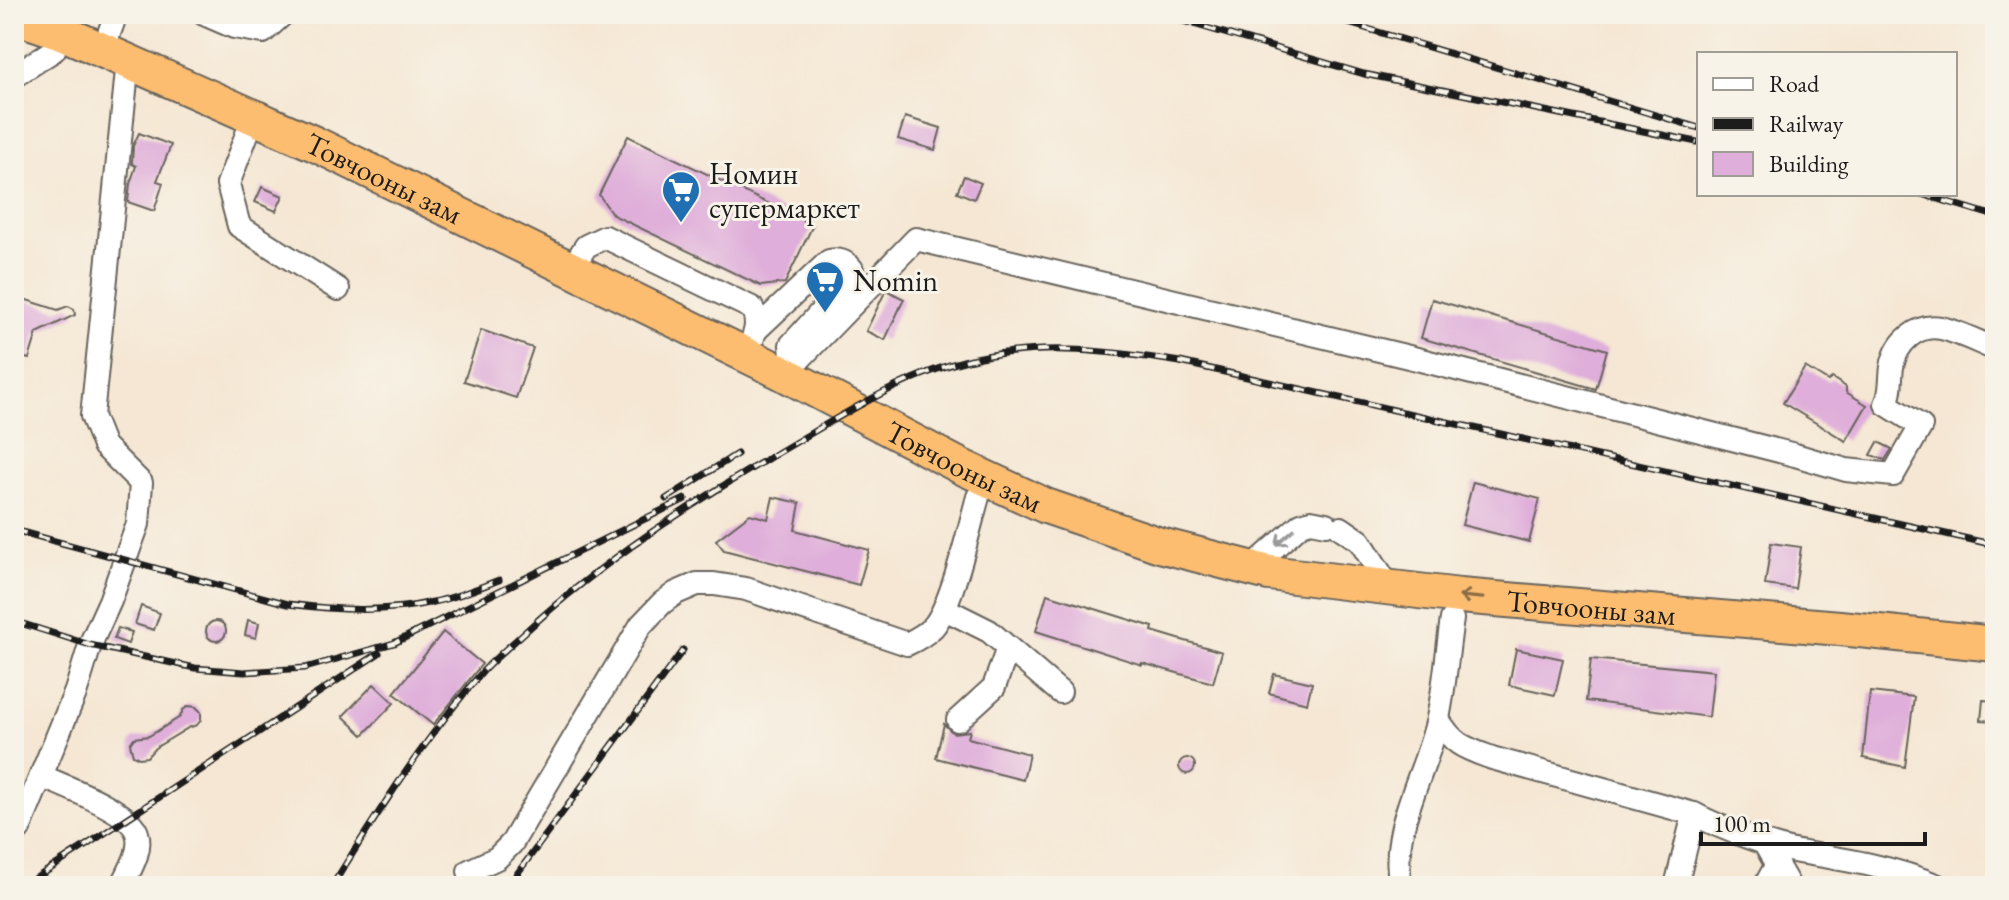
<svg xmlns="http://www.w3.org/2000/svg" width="2009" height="900" viewBox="0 0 2009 900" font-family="'EB Garamond',serif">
  <rect width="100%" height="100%" fill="#f7f3e8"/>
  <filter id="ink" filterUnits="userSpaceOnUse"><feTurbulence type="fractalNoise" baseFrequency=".0125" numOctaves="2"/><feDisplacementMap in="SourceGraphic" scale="16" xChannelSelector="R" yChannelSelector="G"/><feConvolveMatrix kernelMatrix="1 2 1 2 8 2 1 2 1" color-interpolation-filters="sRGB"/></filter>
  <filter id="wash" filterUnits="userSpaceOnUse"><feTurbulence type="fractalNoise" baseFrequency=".006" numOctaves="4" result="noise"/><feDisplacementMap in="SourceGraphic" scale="32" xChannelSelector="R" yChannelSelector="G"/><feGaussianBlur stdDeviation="1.8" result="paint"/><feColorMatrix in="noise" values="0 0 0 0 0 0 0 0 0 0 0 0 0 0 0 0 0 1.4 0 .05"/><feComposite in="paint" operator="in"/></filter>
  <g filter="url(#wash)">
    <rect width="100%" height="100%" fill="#f5e7d4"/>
    <g id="blocks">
      <!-- building -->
      <g fill="#dfaeda">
        <polygon points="905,117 941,128 935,150 898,139"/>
        <polygon points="139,133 171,145 157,181 163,183 154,211 128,202 130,184 136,166 132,164 133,146"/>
        <polygon points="628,136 813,225 785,283 761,286 613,215 599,195"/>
        <polygon points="964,176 981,183 974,199 957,192"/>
        <polygon points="262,187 283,196 276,211 255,202"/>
        <polygon points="886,290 904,299 885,340 866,331"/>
        <polygon points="14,296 58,310 68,306 74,309 75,315 37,333 29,359 14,355"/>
        <polygon points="1432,299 1607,350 1596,389 1421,338"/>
        <polygon points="481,330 533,348 516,398 464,381"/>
        <polygon points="1805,367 1828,381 1832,378 1846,387 1846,392 1867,405 1846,441 1783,403"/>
        <polygon points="1878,442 1892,449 1885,460 1871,455"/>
        <polygon points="1473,482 1540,499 1529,542 1462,525"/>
        <polygon points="773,497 800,503 795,530 869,550 859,585 724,550 716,540 750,514 768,519"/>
        <polygon points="1771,543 1801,547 1795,589 1765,585"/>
        <polygon points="1047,594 1153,627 1152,631 1222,652 1213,683 1142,663 1142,665 1036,631"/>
        <polygon points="141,606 160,613 154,630 135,624"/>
        <polygon points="248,620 259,623 256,638 245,635"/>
        <circle cx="216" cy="631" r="10"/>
        <polygon points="118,628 132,632 128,644 114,639"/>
        <polygon points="443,632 482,664 433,725 394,693"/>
        <polygon points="1516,649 1563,659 1555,695 1509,685"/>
        <polygon points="1591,659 1714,671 1709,717 1586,701"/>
        <polygon points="1274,674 1312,683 1307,703 1269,693"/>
        <polygon points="374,684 394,703 363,735 343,716"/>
        <polygon points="1870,692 1914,697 1905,767 1863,758"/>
        <polygon points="1983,700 1995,701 1995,721 1981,720"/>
        <polygon points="189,706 196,707 201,712 201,720 197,725 188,728 155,748 147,757 139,758 133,755 130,744 134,738 149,736 180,717 183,710"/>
        <polygon points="944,724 953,733 970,731 968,738 1029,754 1023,780 936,758"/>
        <circle cx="1187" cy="766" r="8"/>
      </g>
    </g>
  </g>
  <g filter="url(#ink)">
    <use href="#blocks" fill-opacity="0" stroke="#68635c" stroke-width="2"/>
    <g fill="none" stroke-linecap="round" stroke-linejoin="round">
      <!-- minor casing -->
      <g stroke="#68635c" stroke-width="26">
        <g id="minor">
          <polyline points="204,14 234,27 263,32 283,14"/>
          <polyline points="103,50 116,14"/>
          <polyline points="14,76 54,50"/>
          <polyline points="247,134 228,184 239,226 338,289"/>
          <path d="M572 268 586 246 605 237 752 308C761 325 753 338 746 354"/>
          <path d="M757 329 829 261C839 259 845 261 852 269L851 279 791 345 793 366"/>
          <path d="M785 374 916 239 1413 358 1795 455 1846 470 1893 475 1921 426 1886 404C1892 392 1890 380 1892 367 1896 343 1917 323 1941 328 1959 332 1978 342 1995 349"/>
          <polyline points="1341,528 1360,541 1389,587"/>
          <polyline points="1251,568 1301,524 1311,521 1326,524"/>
          <polyline points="945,609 989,631 1060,692"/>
          <path d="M1438 719C1453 745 1465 748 1492 758L1694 814C1721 828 1774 849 1805 853 1849 860 1896 868 1938 886"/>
          <polyline points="958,720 994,687 1008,648"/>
          <path d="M41 776C63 786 130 810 137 833 143 850 129 871 122 886"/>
          <polyline points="14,834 19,829 76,691 90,645 110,601 138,524 141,483 104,446 92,416 128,61"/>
          <polyline points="1763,841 1789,886"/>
          <path d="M469 871 497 858 512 843 641 625 662 603 676 593 697 584H714L746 589 907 644C917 639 925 635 933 627 952 606 969 528 978 497"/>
          <path d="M1401 886C1388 829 1427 772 1438 718 1445 685 1447 652 1452 619"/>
          <polyline points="1676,886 1694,814"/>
          <polyline points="1765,886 1777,864"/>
        </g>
      </g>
      <!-- highway casing -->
      <g stroke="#68635c" stroke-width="38">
        <g id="highway">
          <path id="s1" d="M14 16 61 32 315 144 779 371 962 467 1046 506 1160 545 1269 573 1460 596 1840 628 1995 644"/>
        </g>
      </g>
      <!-- minor -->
      <use href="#minor" stroke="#fff" stroke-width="22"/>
      <!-- highway -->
      <use href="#highway" stroke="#fcbd6f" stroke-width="34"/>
      <!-- rail casing -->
      <g stroke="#1c1c1c" stroke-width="7">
        <g id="rail">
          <polyline points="1159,14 1364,74 1697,142"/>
          <polyline points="1318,14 1699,128"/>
          <polyline points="1921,194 1995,216"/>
          <polyline points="1994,365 1995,366"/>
          <polyline points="666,499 737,454"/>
          <path d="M14 530 288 604C336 610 385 613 433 602 455 598 478 588 499 580"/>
          <polyline points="14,621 90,645 195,668 244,672 305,668 394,643 685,499"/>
          <polyline points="24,886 379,653"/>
          <path d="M332 886C379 811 426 736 485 669 497 656 512 644 525 632 603 560 694 502 786 448 846 413 907 373 976 358 1044 343 1112 351 1180 362L1995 545"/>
          <polyline points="508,886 683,650"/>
        </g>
      </g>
      <!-- rail -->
      <use href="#rail" stroke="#f7f3e8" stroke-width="4" stroke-dasharray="12" stroke-linecap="butt"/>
    </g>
    <!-- one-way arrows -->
    <defs><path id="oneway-shaft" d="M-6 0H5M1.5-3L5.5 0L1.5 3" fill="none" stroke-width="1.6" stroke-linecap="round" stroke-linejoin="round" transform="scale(2)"/></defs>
    <use stroke="#999" href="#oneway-shaft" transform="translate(1285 537) rotate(139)"/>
    <use stroke="#8c6c46" href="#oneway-shaft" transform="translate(1471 597) rotate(-175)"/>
  </g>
  <!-- icons -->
  <defs>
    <g id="supermarket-pin" transform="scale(2)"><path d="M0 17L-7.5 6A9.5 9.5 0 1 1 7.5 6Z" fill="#1f6fb2" stroke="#f7f3e8"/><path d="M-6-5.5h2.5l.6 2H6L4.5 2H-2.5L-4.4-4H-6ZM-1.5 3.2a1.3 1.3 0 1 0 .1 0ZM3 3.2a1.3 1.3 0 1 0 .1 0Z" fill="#fff"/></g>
  </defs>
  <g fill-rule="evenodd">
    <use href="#supermarket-pin" x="681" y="190"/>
    <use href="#supermarket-pin" x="825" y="280"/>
  </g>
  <g text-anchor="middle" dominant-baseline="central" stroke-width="6" stroke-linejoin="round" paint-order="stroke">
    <!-- poi labels -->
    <g font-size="30" fill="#1c1c1c" stroke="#f7f3e8" text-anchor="start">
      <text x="709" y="173">Номин<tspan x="709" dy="34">супермаркет</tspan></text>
      <text x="853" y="280">Nomin</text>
    </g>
    <!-- street labels -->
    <g font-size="30" fill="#1c1c1c" stroke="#f7f3e8">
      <text stroke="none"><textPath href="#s1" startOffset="404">Товчооны зам</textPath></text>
      <text stroke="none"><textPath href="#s1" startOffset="1052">Товчооны зам</textPath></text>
      <text stroke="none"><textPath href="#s1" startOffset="1700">Товчооны зам</textPath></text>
    </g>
  </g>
  <!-- margin -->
  <rect width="2009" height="900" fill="none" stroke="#f7f3e8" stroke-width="48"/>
  <!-- legend -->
  <rect x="1697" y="52" width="260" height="144" fill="#f7f3e8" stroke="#9f9d96" stroke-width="2"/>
  <rect x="1713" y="78" width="40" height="12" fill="#ffffff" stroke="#9f9d96" stroke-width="2"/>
  <text x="1769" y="92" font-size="24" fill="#1c1c1c">Road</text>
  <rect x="1713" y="118" width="40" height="12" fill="#1c1c1c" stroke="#9f9d96" stroke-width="2"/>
  <text x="1769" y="132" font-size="24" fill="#1c1c1c">Railway</text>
  <rect x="1713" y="152" width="40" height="24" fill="#dfaeda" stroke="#9f9d96" stroke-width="2"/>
  <text x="1769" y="172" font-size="24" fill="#1c1c1c">Building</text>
  <!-- scale -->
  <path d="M1701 832v12h224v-12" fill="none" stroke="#1c1c1c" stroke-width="4"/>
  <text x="1713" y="832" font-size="24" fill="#1c1c1c" stroke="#f7f3e8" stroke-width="6" paint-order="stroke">100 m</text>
</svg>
